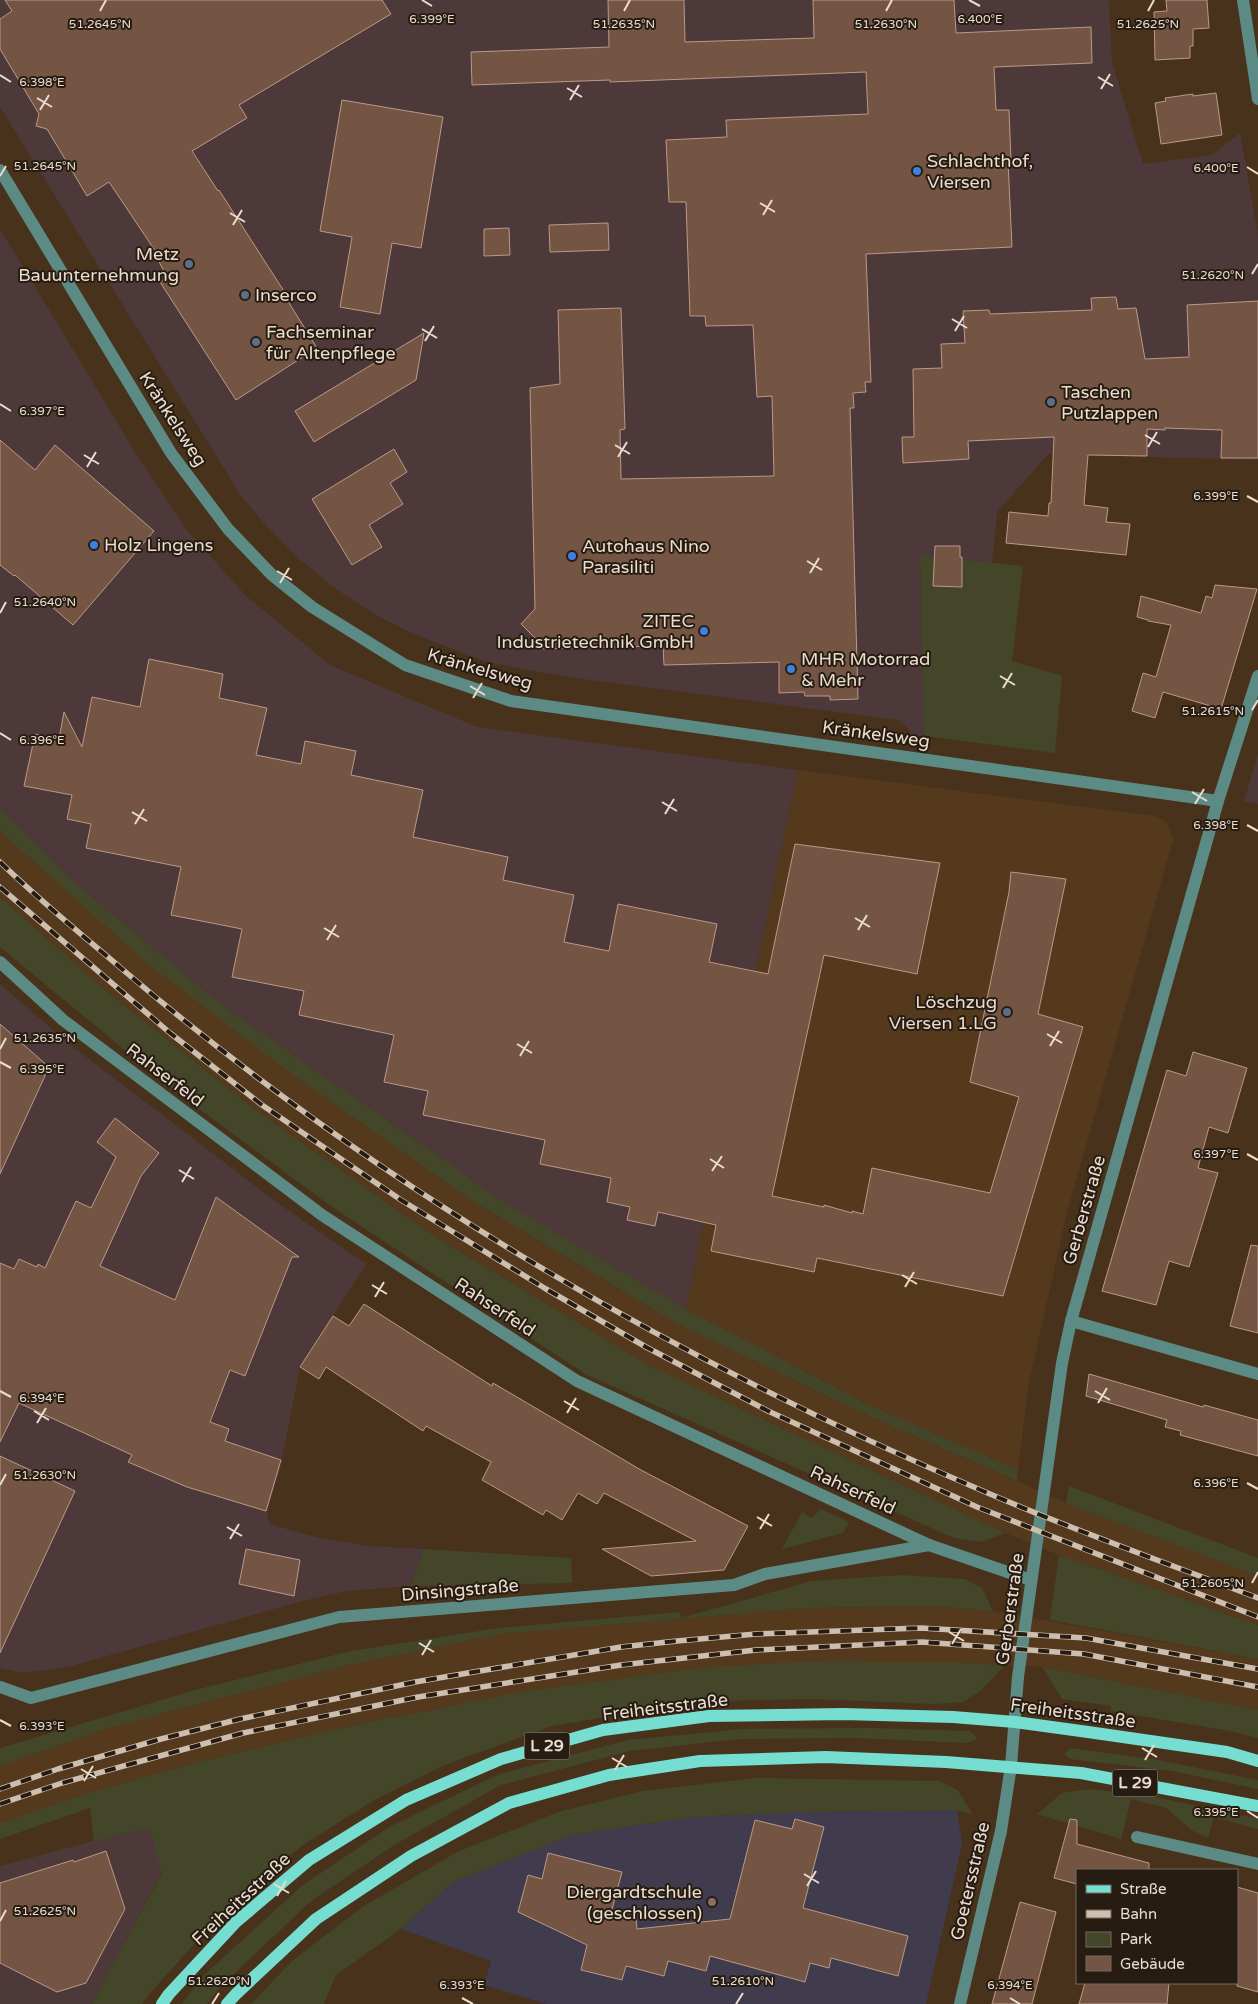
<svg xmlns="http://www.w3.org/2000/svg" width="1258" height="2004" viewBox="0 0 1258 2004" font-family="'Varela Round',sans-serif">
  <rect width="100%" height="100%" fill="#48321b"/>
  <!-- commercial -->
  <g fill="#4e393a">
    <polygon points="0,0 1109,0 1112,62 1143,164 1212,155 1240,133 1258,234 1258,460 1048,454 997,512 992,563 963,560 963,557 920,556 924,736 910,735 910,730 899,720 568,677 487,662 411,633 376,615 339,591 299,559 261,520 240,494 0,107"/>
    <polygon points="0,229 138,457 186,529 246,596 330,665 477,727 798,770 686,1309 506,1203 222,1005 74,882 0,808"/>
    <polygon points="1258,753 1258,804 1244,801"/>
    <polygon points="0,984 68,1043 279,1204 366,1264 300,1367 279,1473 267,1512 269,1524 316,1537 368,1546 423,1549 411,1586 347,1591 302,1601 68,1667 23,1673 0,1668"/>
    <polygon points="149,1826 162,1872 92,2004 0,2004 0,1866"/>
  </g>
  <!-- built -->
  <g fill="#55391c">
    <polygon points="798,770 1154,816 1167,822 1173,840 1067,1212 1029,1382 1018,1470 867,1404 686,1309"/>
    <polygon points="0,831 286,1069 474,1202 676,1323 854,1409 1066,1503 1258,1576 1258,1625 1059,1555 1005,1533 648,1365 434,1236 250,1106 111,995 0,897"/>
    <polygon points="929,1606 993,1611 1258,1659 1258,1710 1042,1667 952,1662 868,1662 857,1660 404,1716 390,1717 210,1759 88,1793 0,1823 0,1766 112,1727 340,1667 499,1634 807,1608"/>
  </g>
  <!-- education -->
  <polygon fill="#403c4d" points="957,1810 962,1844 926,2004 546,2004 484,1985 491,1961 401,1929 453,1882 572,1835 692,1817 796,1812"/>
  <!-- green -->
  <g fill="#44462a">
    <polygon points="920,556 963,557 963,560 1023,566 1012,661 1062,676 1055,753 924,736"/>
    <polygon points="0,808 74,882 222,1005 506,1203 686,1309 867,1404 1018,1470 1017,1481 854,1409 676,1323 474,1202 285,1069 147,963 0,831"/>
    <polygon points="0,897 111,995 250,1106 434,1236 648,1365 1005,1533 981,1542 954,1538 587,1375 332,1207 167,1085 0,947"/>
    <polygon points="1069,1486 1258,1558 1258,1576 1066,1503"/>
    <polygon points="821,1509 849,1522 843,1533 782,1549 802,1512 812,1518"/>
    <polygon points="423,1549 571,1558 572,1583 411,1586"/>
    <polygon points="1059,1555 1258,1625 1258,1659 1050,1620"/>
    <polygon points="902,1575 965,1579 982,1588 993,1611 929,1606 807,1608 499,1634 340,1667 112,1727 0,1766 0,1748 195,1690 351,1651 499,1628 680,1612 681,1618 811,1581"/>
    <polygon points="857,1660 868,1662 952,1662 1005,1665 980,1691 964,1702 935,1704 811,1699 720,1701 665,1707 552,1726 461,1759 443,1766 371,1802 303,1845 230,1905 149,1994 142,2004 92,2004 162,1873 149,1827 94,1841 90,1808 0,1839 0,1823 88,1793 210,1759 390,1717 404,1716 515,1693 701,1668 777,1663"/>
    <polygon points="1042,1667 1258,1710 1258,1738 1230,1731 1111,1711 1111,1706 1062,1699"/>
    <polygon points="870,1728 969,1731 978,1738 967,1743 855,1738 739,1739 630,1751 501,1785 394,1845 310,1902 220,1987 207,2004 182,2004 204,1975 303,1885 391,1826 499,1774 628,1740 743,1729"/>
    <polygon points="1070,1748 1158,1760 1258,1780 1258,1789 1172,1771 1070,1759 1064,1754"/>
    <polygon points="755,1778 939,1781 958,1790 973,1815 956,1810 796,1812 692,1817 572,1835 453,1882 401,1929 336,1975 324,2004 251,2004 293,1960 364,1906 457,1852 561,1811 643,1791"/>
    <polygon points="1089,1789 1150,1796 1258,1819 1258,1829 1214,1817 1208,1838 1191,1830 1166,1808 1131,1799 1121,1839 1037,1814 1062,1793"/>
  </g>
  <!-- building -->
  <g fill="#745544" stroke="#bb9987">
    <polygon points="5,0 382,0 391,14 239,105 247,118 192,151 218,191 219,190 289,299 286,298 317,348 236,400 160,282 167,277 156,256 158,255 109,182 87,196 47,129 36,126 39,114 0,49 0,19 12,11"/>
    <polygon points="608,0 684,0 685,42 814,38 813,0 954,0 956,33 1091,27 1092,63 994,67 996,110 1009,110 1011,161 1008,161 1012,247 866,254 871,382 865,382 866,392 853,393 854,408 850,408 858,699 830,700 830,696 805,696 804,692 779,693 779,662 664,665 663,646 536,649 535,638 521,624 535,609 530,388 560,384 558,310 621,308 625,429 620,430 621,479 774,476 772,396 757,397 753,325 706,326 705,316 690,316 686,202 669,202 666,140 727,137 726,120 868,114 866,72 610,82 610,80 472,85 471,52 609,47"/>
    <polygon points="1166,0 1207,0 1209,28 1193,29 1193,46 1190,46 1190,58 1155,60 1154,12 1167,11"/>
    <polygon points="1216,93 1222,135 1161,144 1155,103 1166,101 1165,98 1193,94 1193,96"/>
    <polygon points="342,100 443,117 421,248 392,243 380,314 340,307 352,237 320,231"/>
    <polygon points="608,223 609,250 550,252 549,225"/>
    <polygon points="509,228 510,255 484,256 484,229"/>
    <polygon points="1116,297 1118,309 1136,308 1145,359 1189,357 1187,305 1258,301 1258,458 1221,458 1222,430 1165,428 1165,430 1147,429 1147,456 1088,455 1084,505 1108,508 1106,522 1130,524 1126,555 1006,543 1009,512 1048,516 1049,503 1051,503 1054,437 968,441 969,459 903,463 902,437 914,437 913,369 942,368 941,344 965,343 963,311 989,310 990,314 1092,310 1091,298"/>
    <polygon points="424,333 416,380 314,442 295,411"/>
    <polygon points="0,440 35,470 55,445 154,531 73,625 15,575 14,576 0,565"/>
    <polygon points="394,449 407,472 390,483 403,504 369,525 382,547 352,565 312,499"/>
    <polygon points="935,546 960,546 960,557 962,557 962,587 933,586"/>
    <polygon points="1215,585 1257,589 1221,709 1163,692 1155,718 1132,711 1143,673 1156,677 1171,625 1148,621 1148,620 1137,617 1141,596 1201,613 1206,596 1212,598"/>
    <polygon points="149,659 223,674 219,698 267,708 256,755 301,764 305,741 356,751 351,775 423,790 413,837 508,857 503,880 574,895 564,942 609,951 618,904 717,924 709,962 768,974 795,844 940,863 917,974 824,955 772,1196 824,1207 824,1205 852,1213 852,1211 863,1214 872,1168 990,1193 1019,1097 970,1082 1009,892 1011,872 1066,879 1038,1014 1083,1027 1003,1296 817,1258 814,1272 711,1251 716,1225 658,1212 655,1226 627,1220 630,1207 607,1202 611,1178 540,1164 545,1140 423,1115 428,1091 384,1082 394,1035 299,1015 304,991 232,977 242,929 171,915 181,867 86,848 91,824 67,819 72,795 24,786 35,734 59,739 64,712 82,747 92,697 140,707"/>
    <polygon points="0,1024 49,1067 0,1174"/>
    <polygon points="1193,1052 1247,1068 1228,1133 1209,1127 1198,1168 1218,1173 1189,1267 1169,1261 1156,1305 1102,1291 1167,1070 1186,1076"/>
    <polygon points="115,1118 159,1153 141,1176 100,1266 175,1300 216,1197 299,1257 292,1257 245,1376 230,1370 210,1422 229,1429 225,1441 281,1460 266,1511 187,1487 128,1462 132,1455 19,1403 0,1442 0,1263 14,1269 19,1259 37,1267 38,1264 45,1268 76,1201 91,1208 116,1157 97,1142"/>
    <polygon points="1251,1245 1258,1246 1258,1333 1230,1326"/>
    <polygon points="364,1304 492,1386 493,1383 641,1470 748,1526 724,1570 651,1576 602,1549 696,1541 604,1493 597,1504 578,1493 562,1520 546,1510 543,1515 482,1480 491,1462 426,1426 423,1431 326,1367 319,1379 300,1367 333,1316 349,1326"/>
    <polygon points="1089,1374 1203,1407 1204,1405 1258,1420 1258,1456 1180,1435 1181,1431 1165,1427 1167,1420 1086,1396"/>
    <polygon points="0,1456 75,1491 0,1653"/>
    <polygon points="246,1549 300,1560 294,1596 239,1584"/>
    <polygon points="795,1819 824,1827 803,1908 908,1936 898,1976 831,1958 829,1968 810,1963 805,1982 710,1956 706,1971 668,1961 664,1976 626,1966 622,1980 581,1970 587,1945 518,1912 528,1875 542,1879 548,1853 622,1872 611,1913 636,1919 637,1929 730,1919 755,1820 792,1829"/>
    <polygon points="1070,1819 1077,1820 1077,1844 1149,1863 1149,1870 1077,1870 1077,1884 1054,1878"/>
    <polygon points="106,1851 125,1909 86,1983 57,1992 0,1963 0,1883 73,1860 74,1862"/>
    <polygon points="1237,1887 1258,1893 1258,1992 1237,1986"/>
    <polygon points="1020,1902 1056,1912 1032,2004 992,2004"/>
    <polygon points="1085,1983 1169,1983 1167,2004 1079,2004"/>
  </g>
  <g fill="none" stroke-linecap="round" stroke-linejoin="round">
    <!-- minor -->
    <g stroke="#5b8b84" stroke-width="12">
      <polyline points="1243,0 1258,99"/>
      <polyline points="0,170 171,453 228,529 272,575 312,607 405,665 511,701 1218,801"/>
      <polyline points="0,962 63,1020 322,1215 577,1381 929,1545 1031,1580"/>
      <polyline points="1071,1321 1258,1374"/>
      <polyline points="0,1687 31,1698 339,1617 734,1585 765,1574 929,1545"/>
      <polyline points="1137,1837 1258,1864"/>
      <polyline points="960,2004 1001,1831 1011,1766 1018,1677 1062,1363 1071,1321 1218,801 1258,676"/>
    </g>
    <!-- major -->
    <g stroke="#76ded1" stroke-width="12">
      <polyline points="162,2004 169,1994 236,1922 309,1860 406,1800 501,1759 603,1730 709,1716 843,1714 953,1717 1015,1722 1088,1732 1227,1752 1258,1761"/>
      <polyline points="227,2004 236,1994 316,1919 411,1856 509,1803 609,1775 700,1761 826,1757 946,1762 1081,1773 1258,1806"/>
    </g>
    <!-- rail casing -->
    <g stroke="#cdbeae" stroke-width="5.5">
      <g id="rail">
        <path d="M0 862C39 900 81 934 122 969 379 1188 673 1359 983 1491 1073 1530 1166 1563 1258 1598"/>
        <polyline points="0,887 170,1033 262,1105 401,1200 546,1289 646,1347 768,1411 977,1507 1258,1617"/>
        <polyline points="0,1789 58,1769 161,1739 240,1719 415,1682 621,1647 677,1641 756,1634 921,1628 1086,1638 1258,1669"/>
        <polyline points="0,1804 62,1783 243,1733 418,1697 621,1665 756,1650 922,1642 1084,1654 1258,1687"/>
      </g>
    </g>
    <!-- rail -->
    <use href="#rail" stroke="#261c12" stroke-width="4" stroke-dasharray="11" stroke-linecap="butt"/>
  </g>
  <!-- ticks -->
  <path fill="none" stroke="#eadcce" stroke-width="2" d="M422 0 432 6M969 0 980 6M100 11 106 0M624 11 630 0M886 11 892 0M1148 11 1154 0M0 75 11 82M1098 77 1113 86M567 88 582 97M1101 89 1110 74M37 98 52 107M570 100 579 85M40 110 49 95M1247 167 1258 174M0 176 6 166M760 203 775 212M230 213 245 222M763 215 772 200M233 225 242 210M1252 274 1258 264M952 319 967 328M422 329 437 338M955 331 964 316M425 341 434 326M0 404 11 411M1145 435 1160 444M615 445 630 454M1148 447 1157 432M84 455 99 464M618 457 627 442M87 467 96 452M1247 496 1258 502M807 561 822 570M277 571 292 580M810 573 819 558M280 583 289 568M0 613 6 602M1000 676 1015 685M470 686 485 695M1003 688 1012 673M473 698 482 683M1252 710 1258 700M0 733 11 740M1192 792 1207 801M662 802 677 811M1195 804 1204 789M132 812 147 821M665 814 674 799M135 824 144 809M1247 825 1258 831M855 918 870 927M324 928 339 937M858 930 867 915M327 940 336 925M1047 1034 1062 1043M517 1044 532 1053M1050 1046 1059 1031M0 1049 6 1038M520 1056 529 1041M0 1062 11 1068M1247 1154 1258 1160M710 1159 724 1168M179 1170 194 1179M712 1171 722 1156M182 1182 191 1167M902 1275 917 1284M372 1285 387 1294M905 1287 914 1272M375 1297 384 1282M0 1391 11 1397M1095 1391 1110 1400M564 1401 579 1410M1098 1403 1107 1388M34 1411 49 1420M567 1413 576 1398M37 1423 46 1408M1247 1483 1258 1489M0 1485 6 1474M757 1517 772 1526M227 1527 242 1536M760 1529 769 1514M230 1539 239 1524M1252 1583 1258 1572M949 1632 964 1641M419 1643 434 1652M952 1644 961 1629M422 1655 431 1640M0 1720 11 1726M1142 1748 1157 1757M612 1758 627 1767M1145 1760 1154 1745M81 1769 96 1778M615 1770 624 1755M84 1781 93 1766M1247 1811 1258 1818M804 1874 819 1883M274 1884 289 1893M807 1886 816 1871M277 1896 286 1881M0 1921 6 1910M462 1998 473 2004M1010 1998 1020 2004M212 2004 219 1993M736 2004 743 1993"/>
  <!-- markers -->
  <g fill="#3f7fe0" stroke="#261c12" stroke-width="2">
    <circle cx="917" cy="171" r="5"/>
    <circle cx="94" cy="545" r="5"/>
    <circle cx="572" cy="556" r="5"/>
    <circle cx="704" cy="631" r="5"/>
    <circle cx="791" cy="669" r="5"/>
  </g>
  <g fill="#5c6f8a" stroke="#261c12" stroke-width="2">
    <circle cx="189" cy="264" r="5"/>
    <circle cx="245" cy="295" r="5"/>
    <circle cx="256" cy="342" r="5"/>
    <circle cx="1051" cy="402" r="5"/>
    <circle cx="1007" cy="1012" r="5"/>
  </g>
  <circle fill="#8d6e63" stroke="#261c12" stroke-width="2" cx="712" cy="1902" r="5"/>
  <g text-anchor="middle" dominant-baseline="central" stroke-width="4" stroke-linejoin="round" paint-order="stroke">
    <!-- shield labels -->
    <g fill="#261c12" stroke="#afa296" stroke-width="1">
      <rect x="524.5" y="1732.5" width="45" height="27" rx="4"/>
      <rect x="1112.5" y="1769.5" width="45" height="27" rx="4"/>
    </g>
    <g font-size="16" font-weight="bold" fill="#eadcce">
      <text x="547" y="1746">L 29</text>
      <text x="1135" y="1783">L 29</text>
    </g>
    <!-- poi labels -->
    <g font-size="18" fill="#eadcce" stroke="#261c12" text-anchor="start">
      <text x="927" y="161">Schlachthof,<tspan x="927" dy="21">Viersen</tspan></text>
      <text x="179" y="254" text-anchor="end">Metz<tspan x="179" dy="21">Bauunternehmung</tspan></text>
      <text x="255" y="295">Inserco</text>
      <text x="266" y="332">Fachseminar<tspan x="266" dy="21">für Altenpflege</tspan></text>
      <text x="1061" y="392">Taschen<tspan x="1061" dy="21">Putzlappen</tspan></text>
      <text x="104" y="545">Holz Lingens</text>
      <text x="582" y="546">Autohaus Nino<tspan x="582" dy="21">Parasiliti</tspan></text>
      <text x="694" y="621" text-anchor="end">ZITEC<tspan x="694" dy="21">Industrietechnik GmbH</tspan></text>
      <text x="801" y="659">MHR Motorrad<tspan x="801" dy="21">&amp; Mehr</tspan></text>
      <text x="997" y="1002" text-anchor="end">Löschzug<tspan x="997" dy="21">Viersen 1.LG</tspan></text>
      <text x="702" y="1892" text-anchor="end">Diergardtschule<tspan x="702" dy="21">(geschlossen)</tspan></text>
    </g>
    <!-- street labels -->
    <g font-size="18" fill="#eadcce" stroke="#261c12">
      <text transform="translate(173 419) rotate(57)">Kränkelsweg</text>
      <text transform="translate(480 669) rotate(16)">Kränkelsweg</text>
      <text transform="translate(876 734) rotate(8)">Kränkelsweg</text>
      <text transform="translate(165 1075) rotate(37)">Rahserfeld</text>
      <text transform="translate(1084 1210) rotate(-74)">Gerberstraße</text>
      <text transform="translate(495 1307) rotate(33)">Rahserfeld</text>
      <text transform="translate(853 1490) rotate(25)">Rahserfeld</text>
      <text transform="translate(460 1590) rotate(-5)">Dinsingstraße</text>
      <text transform="translate(1010 1609) rotate(-82)">Gerberstraße</text>
      <text transform="translate(665 1707) rotate(-7)">Freiheitsstraße</text>
      <text transform="translate(1073 1713) rotate(8)">Freiheitsstraße</text>
      <text transform="translate(970 1881) rotate(-77)">Goetersstraße</text>
      <text transform="translate(241 1899) rotate(-43)">Freiheitsstraße</text>
    </g>
  </g>
  <g font-size="12" text-anchor="middle" fill="#eadcce" stroke="#261c12" stroke-width="4" stroke-linejoin="round" paint-order="stroke">
    <text x="432" y="23">6.399°E</text>
    <text x="980" y="23">6.400°E</text>
    <text x="1148" y="28">51.2625°N</text>
    <text x="100" y="28">51.2645°N</text>
    <text x="624" y="28">51.2635°N</text>
    <text x="886" y="28">51.2630°N</text>
    <text x="42" y="86">6.398°E</text>
    <text x="45" y="170">51.2645°N</text>
    <text x="1216" y="172">6.400°E</text>
    <text x="1213" y="279">51.2620°N</text>
    <text x="42" y="415">6.397°E</text>
    <text x="1216" y="500">6.399°E</text>
    <text x="45" y="606">51.2640°N</text>
    <text x="1213" y="715">51.2615°N</text>
    <text x="42" y="744">6.396°E</text>
    <text x="1216" y="829">6.398°E</text>
    <text x="45" y="1042">51.2635°N</text>
    <text x="42" y="1073">6.395°E</text>
    <text x="1216" y="1158">6.397°E</text>
    <text x="42" y="1402">6.394°E</text>
    <text x="45" y="1479">51.2630°N</text>
    <text x="1216" y="1487">6.396°E</text>
    <text x="1213" y="1587">51.2605°N</text>
    <text x="42" y="1730">6.393°E</text>
    <text x="1216" y="1816">6.395°E</text>
    <text x="45" y="1915">51.2625°N</text>
    <text x="219" y="1985">51.2620°N</text>
    <text x="743" y="1985">51.2610°N</text>
    <text x="462" y="1989">6.393°E</text>
    <text x="1010" y="1989">6.394°E</text>
  </g>
  <!-- legend -->
  <rect x="1076" y="1869" width="162" height="115" fill="#261c12" stroke="#74695d"/>
  <rect x="1086" y="1885" width="25" height="8" fill="#76ded1" stroke="#74695d"/>
  <text x="1120" y="1894" font-size="15" fill="#eadcce">Straße</text>
  <rect x="1086" y="1910" width="25" height="8" fill="#cdbeae" stroke="#74695d"/>
  <text x="1120" y="1919" font-size="15" fill="#eadcce">Bahn</text>
  <rect x="1086" y="1932" width="25" height="15" fill="#44462a" stroke="#74695d"/>
  <text x="1120" y="1944" font-size="15" fill="#eadcce">Park</text>
  <rect x="1086" y="1956" width="25" height="15" fill="#745544" stroke="#74695d"/>
  <text x="1120" y="1969" font-size="15" fill="#eadcce">Gebäude</text>
</svg>
